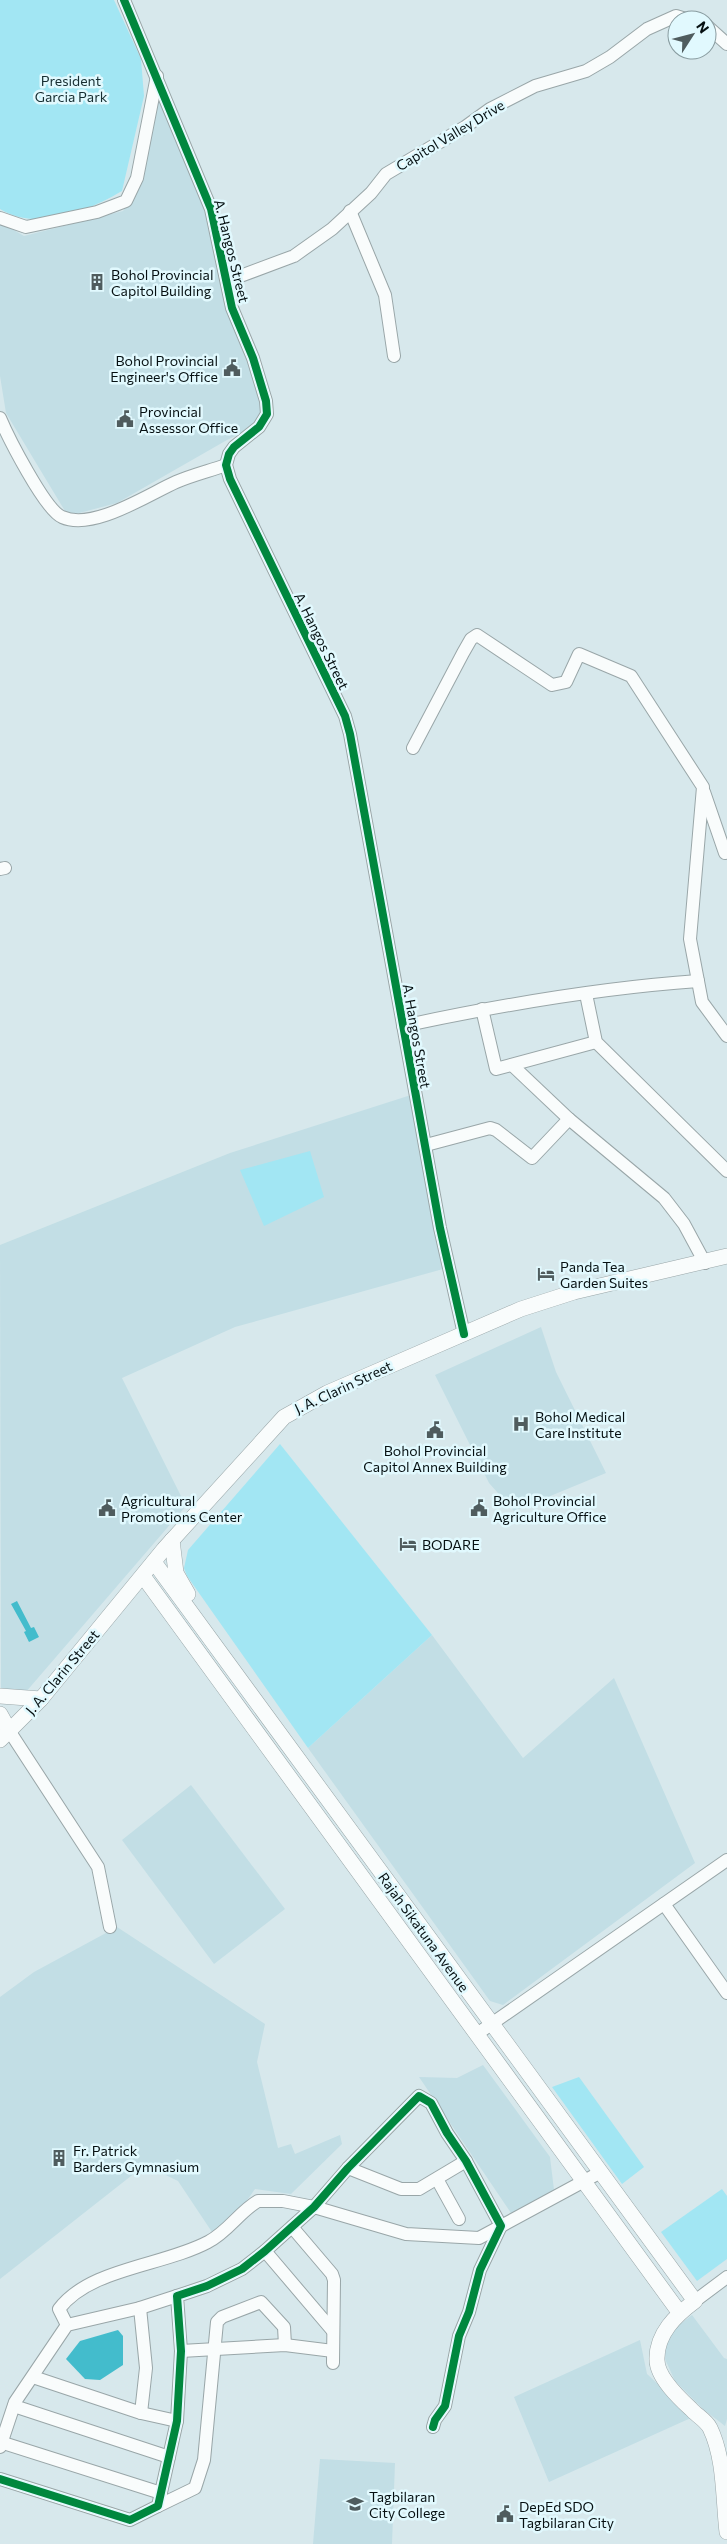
<svg xmlns="http://www.w3.org/2000/svg" width="727" height="2544" viewBox="0 0 727 2544" font-family="Commissioner,sans-serif">
  <rect width="100%" height="100%" fill="#d7e8ec"/>
  <!-- built -->
  <g fill="#c2dee5">
    <polygon points="159,98 212,218 227,306 262,400 260,424 227,440 117,503 68,516 6,413 0,376 0,222 24,236 123,211 138,190"/>
    <polygon points="411,1095 443,1269 235,1327 122,1378 186,1506 25,1693 1,1691 0,1245 230,1153"/>
    <polygon points="541,1327 556,1372 606,1473 514,1511 489,1483 435,1375"/>
    <polygon points="432,1635 523,1758 614,1678 695,1863 503,2005 490,2001 308,1748"/>
    <polygon points="191,1785 285,1909 214,1964 122,1840"/>
    <polygon points="117,1927 265,2024 257,2062 278,2148 291,2144 295,2154 340,2135 342,2144 291,2194 255,2189 231,2223 214,2235 178,2181 145,2165 0,2279 0,1997 34,1972"/>
    <polygon points="483,2065 550,2157 554,2190 511,2213 419,2077 457,2078"/>
    <polygon points="692,2315 724,2358 727,2359 727,2419 725,2426 703,2409 675,2381 665,2359 666,2342 674,2329"/>
    <polygon points="640,2340 647,2374 693,2417 549,2482 514,2397"/>
    <polygon points="320,2459 395,2463 392,2544 313,2544"/>
  </g>
  <!-- green -->
  <g fill="#a2e6f3">
    <path d="M0 0H114L141 59 144 96 122 191C88 211 37 232 0 209Z"/>
    <polygon points="310,1151 324,1197 264,1226 240,1170"/>
    <polygon points="280,1444 432,1635 308,1748 187,1576 184,1568 188,1550"/>
    <polygon points="579,2077 644,2167 622,2184 552,2087"/>
    <polygon points="722,2189 727,2196 727,2259 697,2281 661,2232"/>
  </g>
  <!-- water -->
  <g fill="#43bccc">
    <polygon points="17,1601 31,1628 34,1627 39,1637 29,1642 24,1632 26,1631 11,1604"/>
    <polygon points="118,2330 123,2336 123,2365 100,2380 85,2379 66,2359 80,2341"/>
  </g>
  <g fill="none" stroke-linecap="round" stroke-linejoin="round">
    <!-- minor casing -->
    <g stroke="#99a6a8" stroke-width="14">
      <g id="minor">
        <polyline points="124,0 211,209 232,308 253,358 266,401 267,414 259,427 234,447 229,454 226,465 230,479 345,716 350,734 440,1228 464,1334"/>
        <polyline points="707,26 727,44"/>
        <polyline points="350,211 385,295 394,356"/>
        <polyline points="0,218 26,227 97,212 126,201 137,178 157,76"/>
        <polyline points="227,281 294,256 332,229 371,193 386,174 465,127 490,109 535,86 586,71 610,57 647,29 676,16 689,20"/>
        <path d="M0 418C8 437 45 510 62 517 93 531 147 495 176 482 192 475 209 471 226 465"/>
        <polyline points="413,748 463,653 471,639 477,635 552,685 566,682 579,654 631,676 703,787 690,939 702,1002 727,1036"/>
        <polyline points="704,792 725,853 727,850"/>
        <polyline points="0,869 5,868"/>
        <polyline points="586,994 596,1042 727,1171"/>
        <polyline points="482,1009 496,1069 596,1042"/>
        <path d="M403 1026C500 1005 599 988 698 981"/>
        <polyline points="512,1065 569,1119"/>
        <polyline points="426,1145 490,1128 496,1130 532,1158 569,1119 664,1198 684,1224 705,1263"/>
        <polyline points="10,1732 98,1867 110,1927"/>
        <polyline points="664,1904 727,1993"/>
        <polyline points="477,2034 727,1860"/>
        <polyline points="348,2168 401,2189 419,2189 466,2161"/>
        <polyline points="437,2179 459,2219"/>
        <polyline points="292,2227 332,2274 334,2280 333,2363"/>
        <polyline points="265,2251 333,2331"/>
        <polyline points="695,2301 727,2277"/>
        <polyline points="140,2308 146,2368 141,2413"/>
        <path d="M67 2325 59 2309C90 2268 163 2266 208 2242 228 2232 239 2212 258 2201H283L314 2207 406 2234 479 2238 599 2173"/>
        <polyline points="181,2351 285,2345 333,2351"/>
        <polyline points="33,2377 141,2413 177,2421"/>
        <polyline points="14,2406 169,2457"/>
        <polyline points="0,2442 161,2493"/>
        <polyline points="0,2447 15,2402 67,2325 140,2308 177,2296"/>
        <polyline points="0,2479 130,2520 158,2506 177,2421 181,2351 177,2296 207,2286 242,2269 265,2251 314,2207 348,2168 419,2096 431,2103 447,2133 466,2161 501,2226 480,2270 469,2312 459,2336 445,2406 435,2420 433,2427"/>
        <polyline points="158,2506 195,2488 204,2460 217,2322 222,2317 261,2302 284,2327 285,2345"/>
      </g>
    </g>
    <!-- major casing -->
    <g stroke="#99a6a8" stroke-width="16">
      <g id="major">
        <polyline points="172,1540 176,1573 188,1594"/>
        <path d="M154 1562 695 2301C676 2315 656 2334 657 2360 657 2377 679 2398 691 2409 696 2415 706 2420 710 2428 725 2459 723 2499 727 2532"/>
        <polyline points="143,1576 679,2312"/>
        <polyline points="0,1696 41,1699"/>
        <polyline points="0,1714 10,1732"/>
        <polyline points="0,1740 41,1699 164,1549 284,1417 327,1393 521,1309 574,1292 727,1256"/>
      </g>
    </g>
    <!-- minor -->
    <use href="#minor" stroke="#f9fcfc" stroke-width="12"/>
    <!-- major -->
    <use href="#major" stroke="#f9fcfc" stroke-width="15"/>
    <!-- cycleway casing -->
    <g stroke="#e1f9fe" stroke-width="11">
      <g id="cycleway">
        <polyline points="124,0 211,209 232,308 253,358 266,401 267,414 259,427 234,447 229,454 226,465 230,479 345,716 350,734 440,1228 464,1334"/>
        <polyline points="0,2479 130,2520 158,2506 177,2421 181,2351 177,2296 207,2286 242,2269 265,2251 314,2207 348,2168 419,2096 431,2103 447,2133 466,2161 501,2226 480,2270 469,2312 459,2336 445,2406 435,2420 433,2427"/>
      </g>
    </g>
    <!-- cycleway -->
    <use href="#cycleway" stroke="#00873e" stroke-width="8"/>
  </g>
  <!-- icons -->
  <defs>
    <g id="building-bare" transform="scale(1.35)"><path d="M-4-6H4V6H1V3H-1V6H-4ZM-2.5-4.3h1.7v1.8h-1.7ZM.8-4.3h1.7v1.8H.8ZM-2.5-1h1.7V.8h-1.7ZM.8-1h1.7V.8H.8Z" fill="#4f5c5e" stroke="#e1f9fe" stroke-width="2.5" paint-order="stroke"/></g>
    <g id="civic-bare" transform="scale(1.35)"><path d="M-.6-6.5H3V-4.5H.6V-3L4-1V1h2V6H-6V1h2V-1L-.6-3ZM-1.2 2.5V6h2.4V2.5Z" fill="#4f5c5e" stroke="#e1f9fe" stroke-width="2.5" paint-order="stroke"/></g>
    <g id="hotel-bare" transform="scale(1.35)"><path d="M-6-4.5h1.5V1H6V5H4.5V3h-9V5H-6ZM-4 0a1.8 1.8 0 1 1 3.6 0ZM.5 0V-2.5h3Q6-2.5 6 0Z" fill="#4f5c5e" stroke="#e1f9fe" stroke-width="2.5" paint-order="stroke"/></g>
    <g id="hospital-bare" transform="scale(1.35)"><path d="M-5-5h3v3.5h4V-5h3V5h-3V1.5h-4V5h-3Z" fill="#4f5c5e" stroke="#e1f9fe" stroke-width="2.5" paint-order="stroke"/></g>
    <g id="school-bare" transform="scale(1.35)"><path d="M0-5L7-2L0 1L-7-2ZM-4 1L0 2.5L4 1V4Q0 6-4 4Z" fill="#4f5c5e" stroke="#e1f9fe" stroke-width="2.5" paint-order="stroke"/></g>
  </defs>
  <g fill-rule="evenodd">
    <use href="#building-bare" x="97" y="282"/>
    <use href="#civic-bare" x="232" y="368"/>
    <use href="#civic-bare" x="125" y="419"/>
    <use href="#hotel-bare" x="546" y="1274"/>
    <use href="#hospital-bare" x="521" y="1424"/>
    <use href="#civic-bare" x="435" y="1430"/>
    <use href="#civic-bare" x="107" y="1508"/>
    <use href="#civic-bare" x="479" y="1508"/>
    <use href="#hotel-bare" x="408" y="1544"/>
    <use href="#building-bare" x="59" y="2158"/>
    <use href="#school-bare" x="355" y="2504"/>
    <use href="#civic-bare" x="505" y="2514"/>
  </g>
  <g text-anchor="middle" dominant-baseline="central" stroke-width="5" stroke-linejoin="round" paint-order="stroke">
    <!-- park labels -->
    <g font-size="14" fill="#172e32" stroke="#e1f9fe">
      <text x="71" y="80">President<tspan x="71" dy="16">Garcia Park</tspan></text>
    </g>
    <!-- street labels -->
    <g font-size="14" fill="#061012" stroke="#e1f9fe">
      <text transform="translate(450 135) rotate(-31)">Capitol Valley Drive</text>
      <text transform="translate(232 251) rotate(76)">A. Hangos Street</text>
      <text transform="translate(322 641) rotate(64)">A. Hangos Street</text>
      <text transform="translate(417 1036) rotate(80)">A. Hangos Street</text>
      <text transform="translate(343 1387) rotate(-25)">J. A. Clarin Street</text>
      <text transform="translate(62 1672) rotate(-50)">J. A. Clarin Street</text>
      <text transform="translate(424 1932) rotate(54)">Rajah Sikatuna Avenue</text>
    </g>
    <!-- poi labels -->
    <g font-size="14" fill="#061012" stroke="#e1f9fe" text-anchor="start">
      <text x="111" y="274">Bohol Provincial<tspan x="111" dy="16">Capitol Building</tspan></text>
      <text x="218" y="360" text-anchor="end">Bohol Provincial<tspan x="218" dy="16">Engineer's Office</tspan></text>
      <text x="139" y="411">Provincial<tspan x="139" dy="16">Assessor Office</tspan></text>
      <text x="560" y="1266">Panda Tea<tspan x="560" dy="16">Garden Suites</tspan></text>
      <text x="535" y="1416">Bohol Medical<tspan x="535" dy="16">Care Institute</tspan></text>
      <text x="435" y="1450" text-anchor="middle">Bohol Provincial<tspan x="435" dy="16">Capitol Annex Building</tspan></text>
      <text x="121" y="1500">Agricultural<tspan x="121" dy="16">Promotions Center</tspan></text>
      <text x="493" y="1500">Bohol Provincial<tspan x="493" dy="16">Agriculture Office</tspan></text>
      <text x="422" y="1544">BODARE</text>
      <text x="73" y="2150">Fr. Patrick<tspan x="73" dy="16">Barders Gymnasium</tspan></text>
      <text x="369" y="2496">Tagbilaran<tspan x="369" dy="16">City College</tspan></text>
      <text x="519" y="2506">DepEd SDO<tspan x="519" dy="16">Tagbilaran City</tspan></text>
    </g>
  </g>
  <!-- north arrow -->
  <g transform="translate(692 35) rotate(54)"><circle r="24" fill="#e1f9fe" stroke="#899ca0"/>
  <path d="M0-4L9 19L0 12L-9 19Z" fill="#4f5c5e"/>
  <text y="-8" font-size="14" font-weight="bold" text-anchor="middle" fill="#061012">N</text>
  </g>
</svg>
